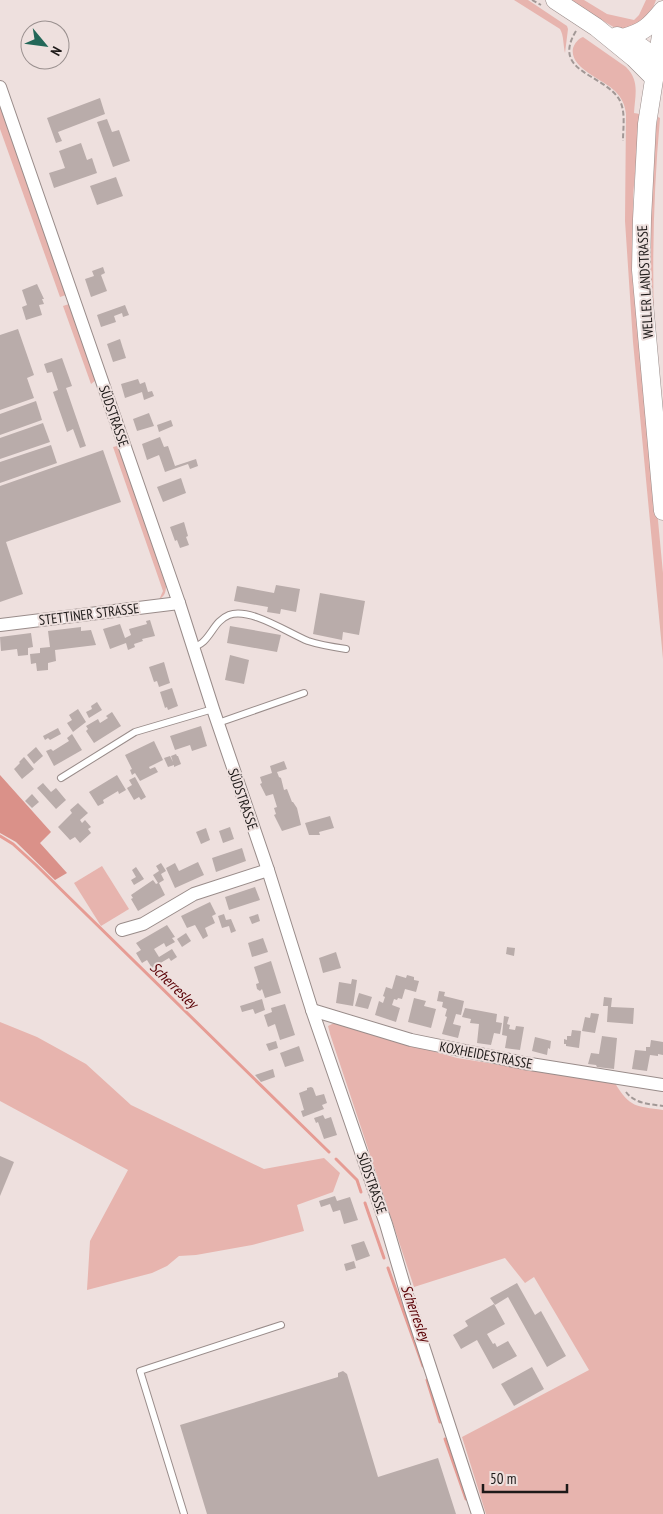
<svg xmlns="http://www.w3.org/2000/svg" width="663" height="1514" viewBox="0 0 663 1514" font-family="'PT Sans Narrow',sans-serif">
  <rect width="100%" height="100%" fill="#eee0de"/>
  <!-- green -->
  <g fill="#e7b4ae">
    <path d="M514 0H528L567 26 568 29 565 53C563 45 564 36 560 29Z"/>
    <polygon points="567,0 584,0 607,14 634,20 639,15 646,0 656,0 651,13 629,30 617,29"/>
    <path d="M583 37 626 67C640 81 635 95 634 113L640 114 633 197 635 272 643 363 663 573V659L633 342 625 221 626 114C625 105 622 98 615 91 603 79 569 68 573 48 575 43 578 39 583 37Z"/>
    <polygon points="0,99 66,295 60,297 0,129"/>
    <path d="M658 117 660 118C654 185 652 252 654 319L651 320C650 274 650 228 652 182 653 160 653 137 658 117Z"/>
    <polygon points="69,304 96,380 91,384 63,306"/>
    <path d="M117 446 119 448 166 586C166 593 164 596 159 600L163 591 113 447Z"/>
    <polygon points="102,866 129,909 101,926 74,883"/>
    <polygon points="0,1022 37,1037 86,1064 131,1105 264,1169 324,1158 340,1173 333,1192 297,1205 304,1231 252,1245 196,1255 179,1256 167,1266 152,1273 87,1290 90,1241 128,1170 0,1101"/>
    <path d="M334 1023 457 1058 615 1083C630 1108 636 1106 663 1110V1514H486L462 1437 589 1370 534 1277 525 1283 505 1258 414 1287 330 1034 328 1026Z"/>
  </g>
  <!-- forest -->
  <polygon fill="#da9189" points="0,775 51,832 40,843 67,873 55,880 16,842 0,833"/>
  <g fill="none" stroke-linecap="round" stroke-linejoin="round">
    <!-- stream -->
    <g stroke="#e69c94" stroke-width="3">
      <polyline points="0,836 13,844 36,865 329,1152"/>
      <polyline points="336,1159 357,1180 361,1192"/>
      <polyline points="365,1203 384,1258"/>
      <polyline points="388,1268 423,1366"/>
      <polyline points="427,1380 440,1422"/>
      <polyline points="445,1439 466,1499"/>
    </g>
  </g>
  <!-- building -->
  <g fill="#b9acaa">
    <polygon points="100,98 105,114 58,132 62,141 56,143 47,118"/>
    <polygon points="107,119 112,132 119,130 130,161 113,167 97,122"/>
    <polygon points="81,143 87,160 92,158 97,173 54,188 49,173 65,168 59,151"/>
    <polygon points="116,177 123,196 97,205 90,186"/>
    <polygon points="103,267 105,273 101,275 107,291 91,297 85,279 94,276 92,271"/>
    <polygon points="37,284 44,299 42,299 44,304 39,305 42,315 26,320 22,307 27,305 22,290"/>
    <polygon points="125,305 129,315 123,317 122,313 114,316 116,322 101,327 97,315"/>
    <polygon points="18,329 34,375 27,378 34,398 0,410 0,335"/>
    <polygon points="120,339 126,358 113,362 107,344"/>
    <polygon points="62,358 72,386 66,388 86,446 80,448 73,429 67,432 53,392 58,390 52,372 47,373 44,364"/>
    <polygon points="138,379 140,384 145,382 148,392 152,391 154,396 144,400 142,392 125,398 121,384"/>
    <polygon points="36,401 42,420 0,435 0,414"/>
    <polygon points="149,413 154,426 137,431 133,419"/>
    <polygon points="171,420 173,426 159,432 157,425"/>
    <polygon points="43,423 50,442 0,459 0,438"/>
    <polygon points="160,437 164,447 168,446 175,466 196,459 198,466 190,469 188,464 165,472 159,455 147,460 142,444"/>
    <polygon points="51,445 57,463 0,483 0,462"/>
    <polygon points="103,450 121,502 6,542 23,594 0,602 0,486"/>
    <polygon points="181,478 186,493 163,502 157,487"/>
    <polygon points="184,522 188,536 186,537 189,545 180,548 177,540 175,541 170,527"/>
    <polygon points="276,585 300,589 296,612 281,609 280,614 267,612 268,607 234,601 237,586 274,593"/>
    <polygon points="320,593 365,601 359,635 343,632 342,640 313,634"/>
    <polygon points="150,620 155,636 142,639 143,641 134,644 135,647 128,650 126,643 110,649 103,629 120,624 125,638 131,635 129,629 147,624 146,621"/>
    <polygon points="230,626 281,635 277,652 227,643"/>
    <polygon points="81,627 81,631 91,630 96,645 55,650 56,661 48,663 48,670 37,671 36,663 31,664 30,654 40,653 40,648 50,647 48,631"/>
    <polygon points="31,633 33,647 28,648 28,655 18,656 17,649 1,651 0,637"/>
    <polygon points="230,655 249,660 244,684 225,680"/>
    <polygon points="164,662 170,683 159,687 157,681 154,682 149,667"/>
    <polygon points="172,688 178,706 168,710 167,707 165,708 160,692"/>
    <polygon points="97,702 102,710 89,718 86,712 92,709 91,706"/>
    <polygon points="78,709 86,722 73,732 67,723 72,720 69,715"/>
    <polygon points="112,712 121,726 94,743 86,731 88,729 86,726 98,719 100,723 108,718 106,716"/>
    <polygon points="201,726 207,746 192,751 190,745 175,750 170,736"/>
    <polygon points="58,728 61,734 50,740 48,738 45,740 43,736"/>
    <polygon points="72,734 82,750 54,766 46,751 51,749 53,751 69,741 67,738"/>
    <polygon points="154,741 163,760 149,767 150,769 155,767 158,772 140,781 135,773 132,775 130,770 132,769 125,755"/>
    <polygon points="36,747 43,756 34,764 27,755"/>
    <polygon points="176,754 177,756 178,756 181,764 174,767 174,765 168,767 164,758 170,756 173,762 171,756"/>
    <polygon points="24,757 34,769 22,779 14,769 20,763 19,762"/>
    <polygon points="284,761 287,769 277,772 279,777 281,778 284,790 287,789 292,802 293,802 297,808 301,825 282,831 274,815 276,814 274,808 277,807 273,794 266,796 260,784 262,783 260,777 272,773 270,766"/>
    <polygon points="117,775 126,790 119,794 118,791 103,800 104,803 98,806 89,792"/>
    <polygon points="135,777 146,797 141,800 139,797 134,800 127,788 132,785 129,780"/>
    <polygon points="43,783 51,792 56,788 66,800 56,809 37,788"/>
    <polygon points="32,794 39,802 32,808 25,801"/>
    <polygon points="78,803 88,813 80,820 82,823 85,820 91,827 88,829 91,833 80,843 75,837 70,840 58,827 72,813 70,810"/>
    <polygon points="330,816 334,828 319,832 320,835 309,835 305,823"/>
    <polygon points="230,827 234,839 223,843 219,831"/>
    <polygon points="206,828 210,840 201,844 196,832"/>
    <polygon points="242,848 246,861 216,872 212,858"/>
    <polygon points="198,862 204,875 175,888 166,868 175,863 179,871"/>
    <polygon points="161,863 166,871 161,874 164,880 159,883 165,895 138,911 131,899 133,898 131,895 153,880 156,884 158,883 153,875 159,871 156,866"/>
    <polygon points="136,867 144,879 134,885 131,880 136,877 132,870"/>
    <polygon points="255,887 260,900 229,910 225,897"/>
    <polygon points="210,902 216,914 212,916 215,923 205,928 208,936 203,939 195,925 187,928 181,916"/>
    <polygon points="224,914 226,920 231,919 236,931 231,933 229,926 222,928 218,916"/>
    <polygon points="258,914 260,921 252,924 249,917"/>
    <polygon points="167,925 175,937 172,938 175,942 166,947 164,943 154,949 159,957 172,949 177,957 171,961 169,958 152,968 147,960 142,963 136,953 141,950 136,943"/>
    <polygon points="186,933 191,941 182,947 177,939"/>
    <polygon points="263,938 268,952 252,957 248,943"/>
    <polygon points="507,947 515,948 514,956 506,954"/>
    <polygon points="336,952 341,968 323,973 319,958"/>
    <polygon points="271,961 281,993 265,998 262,989 260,991 257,989 256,984 259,983 254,967"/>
    <polygon points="396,975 406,978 407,975 414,977 414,980 419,981 416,992 405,989 402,999 398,998 397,1000 394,999 392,1005 400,1008 396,1022 375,1015 379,1001 383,1003 385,997 383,996 386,987 392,989"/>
    <polygon points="352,979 357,980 353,1006 336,1003 339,982 351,984"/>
    <polygon points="439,991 445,992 444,996 464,1001 461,1015 456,1014 453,1024 461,1026 458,1038 442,1034 447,1017 445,1016 447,1009 442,1007 443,1002 437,1001"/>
    <polygon points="359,993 372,997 368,1009 355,1006"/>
    <polygon points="604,997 612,998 611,1007 634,1008 633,1024 607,1022 608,1006 603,1006"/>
    <polygon points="414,998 426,1001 424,1006 436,1009 431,1028 408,1022"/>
    <polygon points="262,999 265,1010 255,1014 253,1009 242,1012 240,1006"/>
    <polygon points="285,1004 295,1035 280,1040 275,1024 268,1027 264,1015 272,1012 271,1008"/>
    <polygon points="465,1008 497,1014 496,1022 502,1023 500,1034 494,1033 491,1045 477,1043 479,1024 470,1023 471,1019 462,1017"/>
    <polygon points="591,1013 599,1014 595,1033 582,1031 585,1017 590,1018"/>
    <polygon points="504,1016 509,1017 507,1024 510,1025 509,1029 515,1030 516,1026 524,1027 520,1050 505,1048 507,1036 502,1035"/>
    <polygon points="572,1030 581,1031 579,1048 566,1046 566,1044 564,1044 564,1039 567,1040 567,1036 571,1036"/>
    <polygon points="602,1036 617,1038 614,1069 597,1067 596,1065 588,1064 591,1053 599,1054"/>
    <polygon points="535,1037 551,1041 550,1049 548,1048 547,1055 532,1051"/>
    <polygon points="651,1040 663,1042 663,1055 658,1054 658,1056 650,1055 647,1071 632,1069 635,1050 646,1051 646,1047 650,1047"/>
    <polygon points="276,1041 278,1048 269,1051 266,1044"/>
    <polygon points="299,1046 304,1061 285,1067 280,1053"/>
    <polygon points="273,1069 275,1077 261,1082 255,1075"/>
    <polygon points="311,1087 313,1088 316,1096 324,1094 327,1103 322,1105 324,1109 303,1117 301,1111 304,1110 299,1093 307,1090 307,1088"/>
    <polygon points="323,1115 325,1119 331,1117 337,1135 324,1139 318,1122 316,1123 314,1118"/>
    <polygon points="0,1156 14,1162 0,1196"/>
    <polygon points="335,1196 337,1201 350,1197 358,1220 344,1224 340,1210 333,1212 330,1204 321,1207 319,1201"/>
    <polygon points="364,1241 370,1256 356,1261 351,1245"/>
    <polygon points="354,1261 356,1268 346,1271 344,1264"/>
    <polygon points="517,1283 535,1315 541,1311 566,1356 547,1367 508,1297 495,1305 490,1298"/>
    <polygon points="494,1304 505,1324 487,1334 493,1344 495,1343 497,1347 508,1341 517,1356 493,1369 477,1340 461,1349 453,1335 468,1326 465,1321"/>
    <polygon points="532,1367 544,1389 514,1406 501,1384"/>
    <polygon points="343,1371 347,1374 378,1477 438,1458 456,1514 207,1514 180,1425 338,1377 338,1373"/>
  </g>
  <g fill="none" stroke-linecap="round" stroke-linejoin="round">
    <!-- service casing -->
    <g stroke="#998c8a" stroke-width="8">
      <g id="service">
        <path d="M193 648C196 646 200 645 203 642 212 634 216 620 229 615 250 607 288 633 308 641 320 645 333 647 346 649"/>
        <polyline points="218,723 304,693"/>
        <polyline points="61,778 135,732 213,709"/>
        <polyline points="184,1514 140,1371 281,1325"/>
      </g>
    </g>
    <!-- minor casing -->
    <g stroke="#998c8a" stroke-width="14">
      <g id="minor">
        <polyline points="0,87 179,603 213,709 268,870 312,1010 386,1224 411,1309 478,1514"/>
        <polyline points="0,625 179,603"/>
        <polyline points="122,930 143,924 194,894 268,870"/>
        <polyline points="312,1010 411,1040 524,1063 663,1085"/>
      </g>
    </g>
    <!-- secondary casing -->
    <g stroke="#998c8a" stroke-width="19">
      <g id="secondary">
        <polyline points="555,0 596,27 634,58 654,78"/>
        <polyline points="663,23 647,124 642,219 641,270 663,511"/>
        <polyline points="617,36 641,47 657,59"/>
        <path d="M623 38C644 32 649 27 663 10"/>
      </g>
    </g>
    <!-- path -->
    <g stroke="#a29896" stroke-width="2" stroke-dasharray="5 2.5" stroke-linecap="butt">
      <polyline points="532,0 541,5"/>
      <path d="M576 31C551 72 602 73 619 99 626 111 623 127 623 141"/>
      <path d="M626 1092C635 1104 650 1104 663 1106"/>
    </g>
    <!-- service -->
    <use href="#service" stroke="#fff" stroke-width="6"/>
    <!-- minor -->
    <use href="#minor" stroke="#fff" stroke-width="12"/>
    <!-- secondary -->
    <use href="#secondary" stroke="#fff" stroke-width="18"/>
  </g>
  <g text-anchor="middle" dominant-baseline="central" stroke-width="4" stroke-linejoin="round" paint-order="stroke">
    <!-- street labels -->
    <g font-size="14" fill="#1d1918" stroke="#eee0de">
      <text transform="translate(645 282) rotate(-93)">WELLER LANDSTRASSE</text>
      <text transform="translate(114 416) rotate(71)">SÜDSTRASSE</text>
      <text transform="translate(89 614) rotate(-7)">STETTINER STRASSE</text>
      <text transform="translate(243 799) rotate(71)">SÜDSTRASSE</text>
      <text transform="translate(486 1055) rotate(11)">KOXHEIDESTRASSE</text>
      <text transform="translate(372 1183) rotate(71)">SÜDSTRASSE</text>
    </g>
    <!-- water labels -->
    <g font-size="15" font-style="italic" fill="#5a0005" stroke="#eee0de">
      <text transform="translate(174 985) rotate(44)">Scherresley</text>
      <text transform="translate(416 1313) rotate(70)">Scherresley</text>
    </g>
  </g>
  <!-- north arrow -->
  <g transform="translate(45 45) rotate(119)"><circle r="24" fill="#eee0de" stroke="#9a908f"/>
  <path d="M0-4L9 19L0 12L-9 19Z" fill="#236758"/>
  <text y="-8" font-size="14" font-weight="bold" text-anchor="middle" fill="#1d1918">N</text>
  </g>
  <!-- scale -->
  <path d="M483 1484v8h84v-8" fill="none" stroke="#1d1918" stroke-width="2.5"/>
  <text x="490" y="1484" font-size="15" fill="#1d1918" stroke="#eee0de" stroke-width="4" paint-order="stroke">50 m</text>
</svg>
